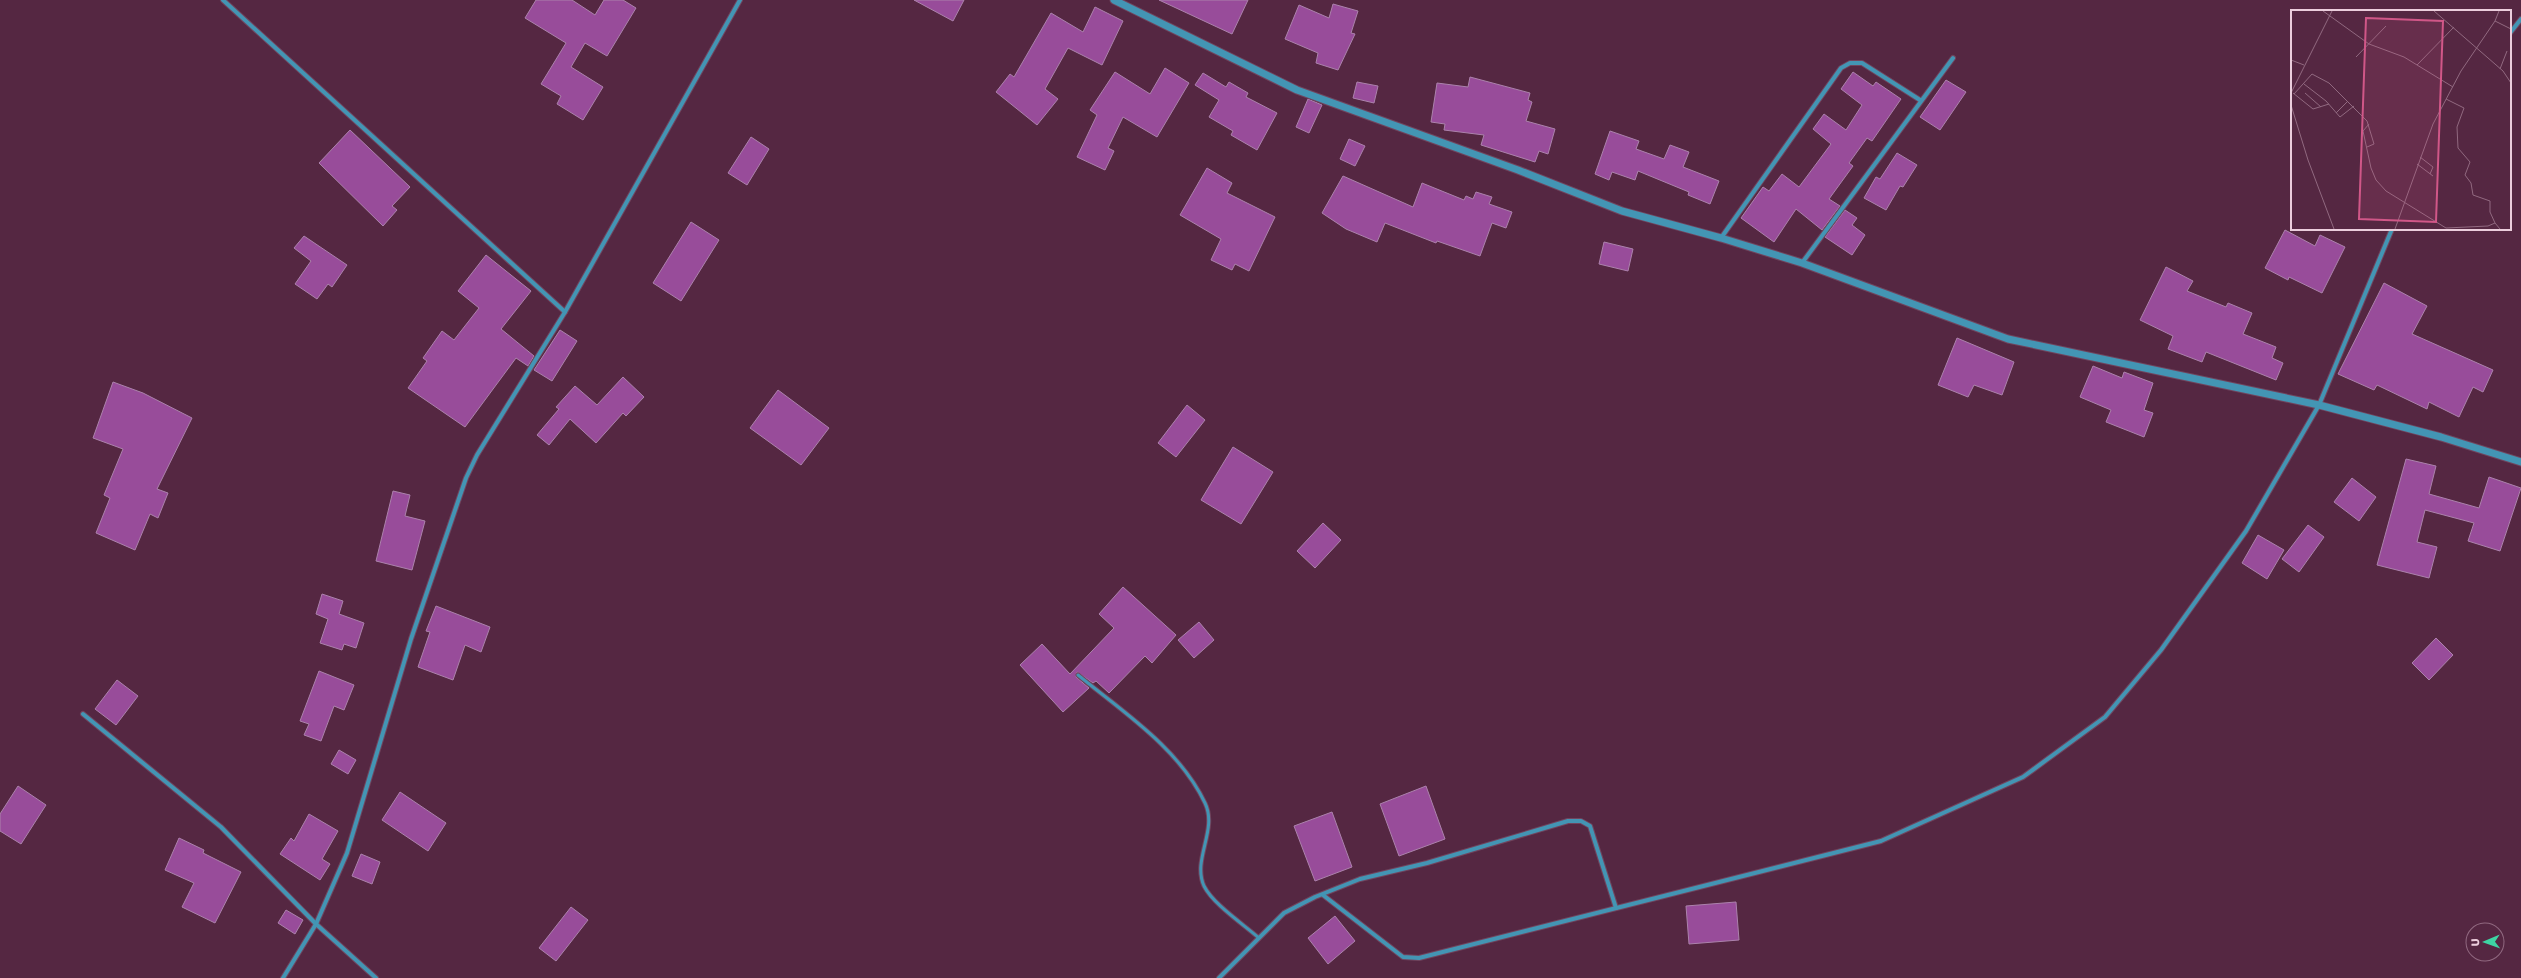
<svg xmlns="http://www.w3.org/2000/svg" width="2521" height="978" viewBox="0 0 2521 978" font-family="Rubik,sans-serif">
  <rect width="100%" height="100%" fill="#552742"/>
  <!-- building -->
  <g fill="#984c9a" stroke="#ac82ac">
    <polygon points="536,0 572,0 595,15 604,0 623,0 636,8 607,56 585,43 571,67 603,87 583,120 557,104 561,96 541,84 566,43 525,18"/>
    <polygon points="914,0 964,0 953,21"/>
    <polygon points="1159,0 1248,0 1232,34"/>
    <polygon points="1333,4 1358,11 1351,33 1355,34 1338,70 1316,63 1318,53 1285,39 1299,5 1329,18"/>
    <polygon points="1095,7 1123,21 1102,65 1068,48 1045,89 1058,99 1037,125 996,92 1010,74 1014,77 1051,13 1083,32"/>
    <polygon points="1165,68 1189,83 1157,137 1123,117 1108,148 1114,151 1105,170 1077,157 1097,115 1090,110 1115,72 1150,94"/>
    <polygon points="1853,72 1873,86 1876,82 1901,99 1872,141 1867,138 1849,163 1853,166 1829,199 1840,206 1822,230 1796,209 1774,242 1741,218 1763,187 1769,191 1782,174 1799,187 1831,144 1813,129 1824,114 1846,130 1862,105 1841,89"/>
    <polygon points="1203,73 1226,87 1229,82 1248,93 1246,97 1277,113 1257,150 1231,135 1233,131 1209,117 1219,100 1195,85"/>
    <polygon points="1470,77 1530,93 1528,100 1532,102 1526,121 1555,129 1548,154 1539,151 1535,162 1481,145 1484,135 1444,130 1445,124 1431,122 1437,83 1468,87"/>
    <polygon points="1946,80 1966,92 1940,130 1920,117"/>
    <polygon points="1357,82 1378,86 1374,103 1353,98"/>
    <polygon points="1308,99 1322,105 1309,133 1296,127"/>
    <polygon points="350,130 410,187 392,206 397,210 383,226 319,163"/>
    <polygon points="1610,131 1639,141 1636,149 1664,159 1670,145 1689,152 1683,167 1719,181 1710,204 1688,195 1689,192 1638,171 1635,180 1612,172 1609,180 1595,174"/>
    <polygon points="751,137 769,149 747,185 728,173"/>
    <polygon points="1349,139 1365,146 1355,166 1340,159"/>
    <polygon points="1897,153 1917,165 1903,187 1900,186 1886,210 1864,198 1876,177 1880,179"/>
    <polygon points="1207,168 1232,183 1227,193 1275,217 1249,271 1235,264 1232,270 1211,260 1221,239 1180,215"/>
    <polygon points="1343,176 1413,207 1422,183 1464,200 1466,196 1473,199 1476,192 1492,197 1489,204 1512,212 1506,228 1492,223 1480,256 1437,241 1436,243 1385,223 1377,242 1346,229 1322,213"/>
    <polygon points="1845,210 1857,218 1852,225 1865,235 1852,255 1825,237"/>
    <polygon points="691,222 719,240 681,301 653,283"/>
    <polygon points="2285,230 2315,246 2320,235 2345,247 2322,293 2289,277 2288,280 2265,268"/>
    <polygon points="304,236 347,265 332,287 328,284 317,299 295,284 311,261 294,248"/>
    <polygon points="1604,242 1633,249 1628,271 1599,264"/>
    <polygon points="486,255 531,291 501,329 534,356 528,366 516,358 465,427 408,388 427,361 423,358 442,331 454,340 479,308 458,291"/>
    <polygon points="2166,267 2193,281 2187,291 2226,307 2228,303 2252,313 2243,334 2276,347 2272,358 2283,363 2276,380 2206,352 2202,362 2168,349 2173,336 2140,320"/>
    <polygon points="2384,283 2427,306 2412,334 2493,370 2483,392 2473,387 2459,417 2429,402 2427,409 2377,385 2374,390 2338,374"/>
    <polygon points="560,330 577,341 552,381 534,370"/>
    <polygon points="1957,338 2014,362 2002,395 1974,385 1968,397 1938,385"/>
    <polygon points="2093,366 2122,378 2124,372 2153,383 2144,410 2153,413 2144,437 2106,422 2111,410 2080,397"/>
    <polygon points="623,377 644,397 626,416 623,413 596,443 570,419 549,445 537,435 559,409 556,407 575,386 597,405"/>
    <polygon points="113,382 143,393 192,418 157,489 168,493 158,518 150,514 135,550 96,533 110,498 104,495 123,449 93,438"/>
    <polygon points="778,390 829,428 801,465 750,428"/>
    <polygon points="1187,405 1205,420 1176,457 1158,443"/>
    <polygon points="1233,447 1273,472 1241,524 1201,500"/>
    <polygon points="2406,459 2436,466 2429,494 2479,508 2489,477 2521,488 2500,551 2468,541 2474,523 2425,510 2417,542 2437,547 2429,578 2377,565"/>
    <polygon points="2352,478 2376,497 2359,521 2334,502"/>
    <polygon points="393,491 410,495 405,516 425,521 412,570 376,561"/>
    <polygon points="1323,523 1341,540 1315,568 1297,551"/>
    <polygon points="2308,525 2324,537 2299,572 2282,559"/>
    <polygon points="2258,535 2284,550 2267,579 2242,563"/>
    <polygon points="1123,587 1176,635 1152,663 1145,656 1109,693 1096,681 1093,683 1077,672 1076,677 1089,688 1063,712 1020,665 1042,644 1070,674 1114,628 1099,614"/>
    <polygon points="322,594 343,601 339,614 364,623 356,648 344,644 342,650 320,643 328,619 316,614"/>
    <polygon points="436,606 490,627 481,652 465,645 453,680 418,667 430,632 426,631"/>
    <polygon points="1199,622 1214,640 1194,658 1178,640"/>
    <polygon points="2436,638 2453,655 2429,680 2412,663"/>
    <polygon points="319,671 354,685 344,710 334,706 321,741 304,735 309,724 300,721"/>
    <polygon points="117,680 138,696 116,725 95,709"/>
    <polygon points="339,750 356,760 348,774 331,764"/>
    <polygon points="18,786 46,805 21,844 0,831 0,814"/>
    <polygon points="1426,786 1445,839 1399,856 1380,804"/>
    <polygon points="400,792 446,823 428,851 382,820"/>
    <polygon points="1332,812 1352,867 1315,881 1294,826"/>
    <polygon points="309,814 338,831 322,859 330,864 320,880 280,854 291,838 294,841"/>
    <polygon points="179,838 204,850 203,853 241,872 215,923 182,907 194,883 165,870"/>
    <polygon points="361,854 380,862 372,884 352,876"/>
    <polygon points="1736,902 1739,940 1689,944 1686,906"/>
    <polygon points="571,907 588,920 556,961 539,948"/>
    <polygon points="286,910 303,920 295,934 278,923"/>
    <polygon points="1335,916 1355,941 1328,964 1308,938"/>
  </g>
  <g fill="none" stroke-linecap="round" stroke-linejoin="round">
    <!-- service casing -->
    <g stroke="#70455e" stroke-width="5">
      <path id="service" d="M1078 675C1123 712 1179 748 1205 803 1218 830 1192 859 1204 886 1213 904 1243 924 1259 938"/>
    </g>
    <!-- minor casing -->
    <g stroke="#70455e" stroke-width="6">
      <g id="minor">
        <polyline points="223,0 565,312"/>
        <polyline points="2510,33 2521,19"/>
        <polyline points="1721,238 1841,68 1850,63 1862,63 1920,100"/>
        <polyline points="1802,263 1953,58"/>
        <polyline points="83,714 221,827 316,924 376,978"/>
        <polyline points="1323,895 1403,957 1419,958 1881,841 2023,777 2105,717 2161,650 2246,531 2319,405 2392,229"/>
        <polyline points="283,978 316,924 347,853 411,639 466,478 477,455 565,312 740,0"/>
        <polyline points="1219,978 1284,913 1315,897 1360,879 1427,863 1568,821 1581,821 1590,826 1616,908"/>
      </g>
    </g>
    <!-- tertiary casing -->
    <g stroke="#70455e" stroke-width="9">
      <polyline id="tertiary" points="1114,0 1297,90 1518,170 1622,211 1721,238 1802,263 2008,339 2319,405 2441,437 2521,462"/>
    </g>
    <!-- service -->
    <use href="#service" stroke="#4395b4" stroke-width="3"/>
    <!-- minor -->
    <use href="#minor" stroke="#4395b4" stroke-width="4"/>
    <!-- tertiary -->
    <use href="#tertiary" stroke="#4395b4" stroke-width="7"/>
  </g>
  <!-- overview -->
  <g transform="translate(2291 10)">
    <rect width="220" height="220" fill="#552742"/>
    <path fill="none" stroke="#916980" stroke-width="1" d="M32 1 78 34 113 47 162 77M143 1 212 61 220 73M204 11 220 19M65 47 95 16M0 50 13 55M126 55 163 17M209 59 216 41M13 74 35 91 49 107 63 96M0 83 41 1M2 83 22 99 38 94M14 83 30 97M3 84 21 64 38 73 76 111 83 134 76 137M155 89 173 98 166 117 167 138 179 152 174 165 180 173 182 185 199 191V202L204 213M0 95 17 150 43 219M45 103 57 91M78 114 72 121 80 158 85 170 95 181 155 218 197 216 204 213 209 219M129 147 142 157 139 164M126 154 142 166M104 219 142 114 170 61 204 11 208 1"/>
    <path fill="#d05788" fill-opacity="0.15" stroke="#d05788" stroke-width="2" d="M75 8 152 11 145 212 68 209Z"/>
    <rect width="220" height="220" fill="none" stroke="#ebcddc" stroke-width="2"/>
  </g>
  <!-- north arrow -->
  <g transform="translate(2485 942) rotate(268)"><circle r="19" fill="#552742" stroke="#916980"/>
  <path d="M0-3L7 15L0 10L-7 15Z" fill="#3ed4a3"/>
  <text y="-6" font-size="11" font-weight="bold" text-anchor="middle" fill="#ebcddc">U</text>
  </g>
</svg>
